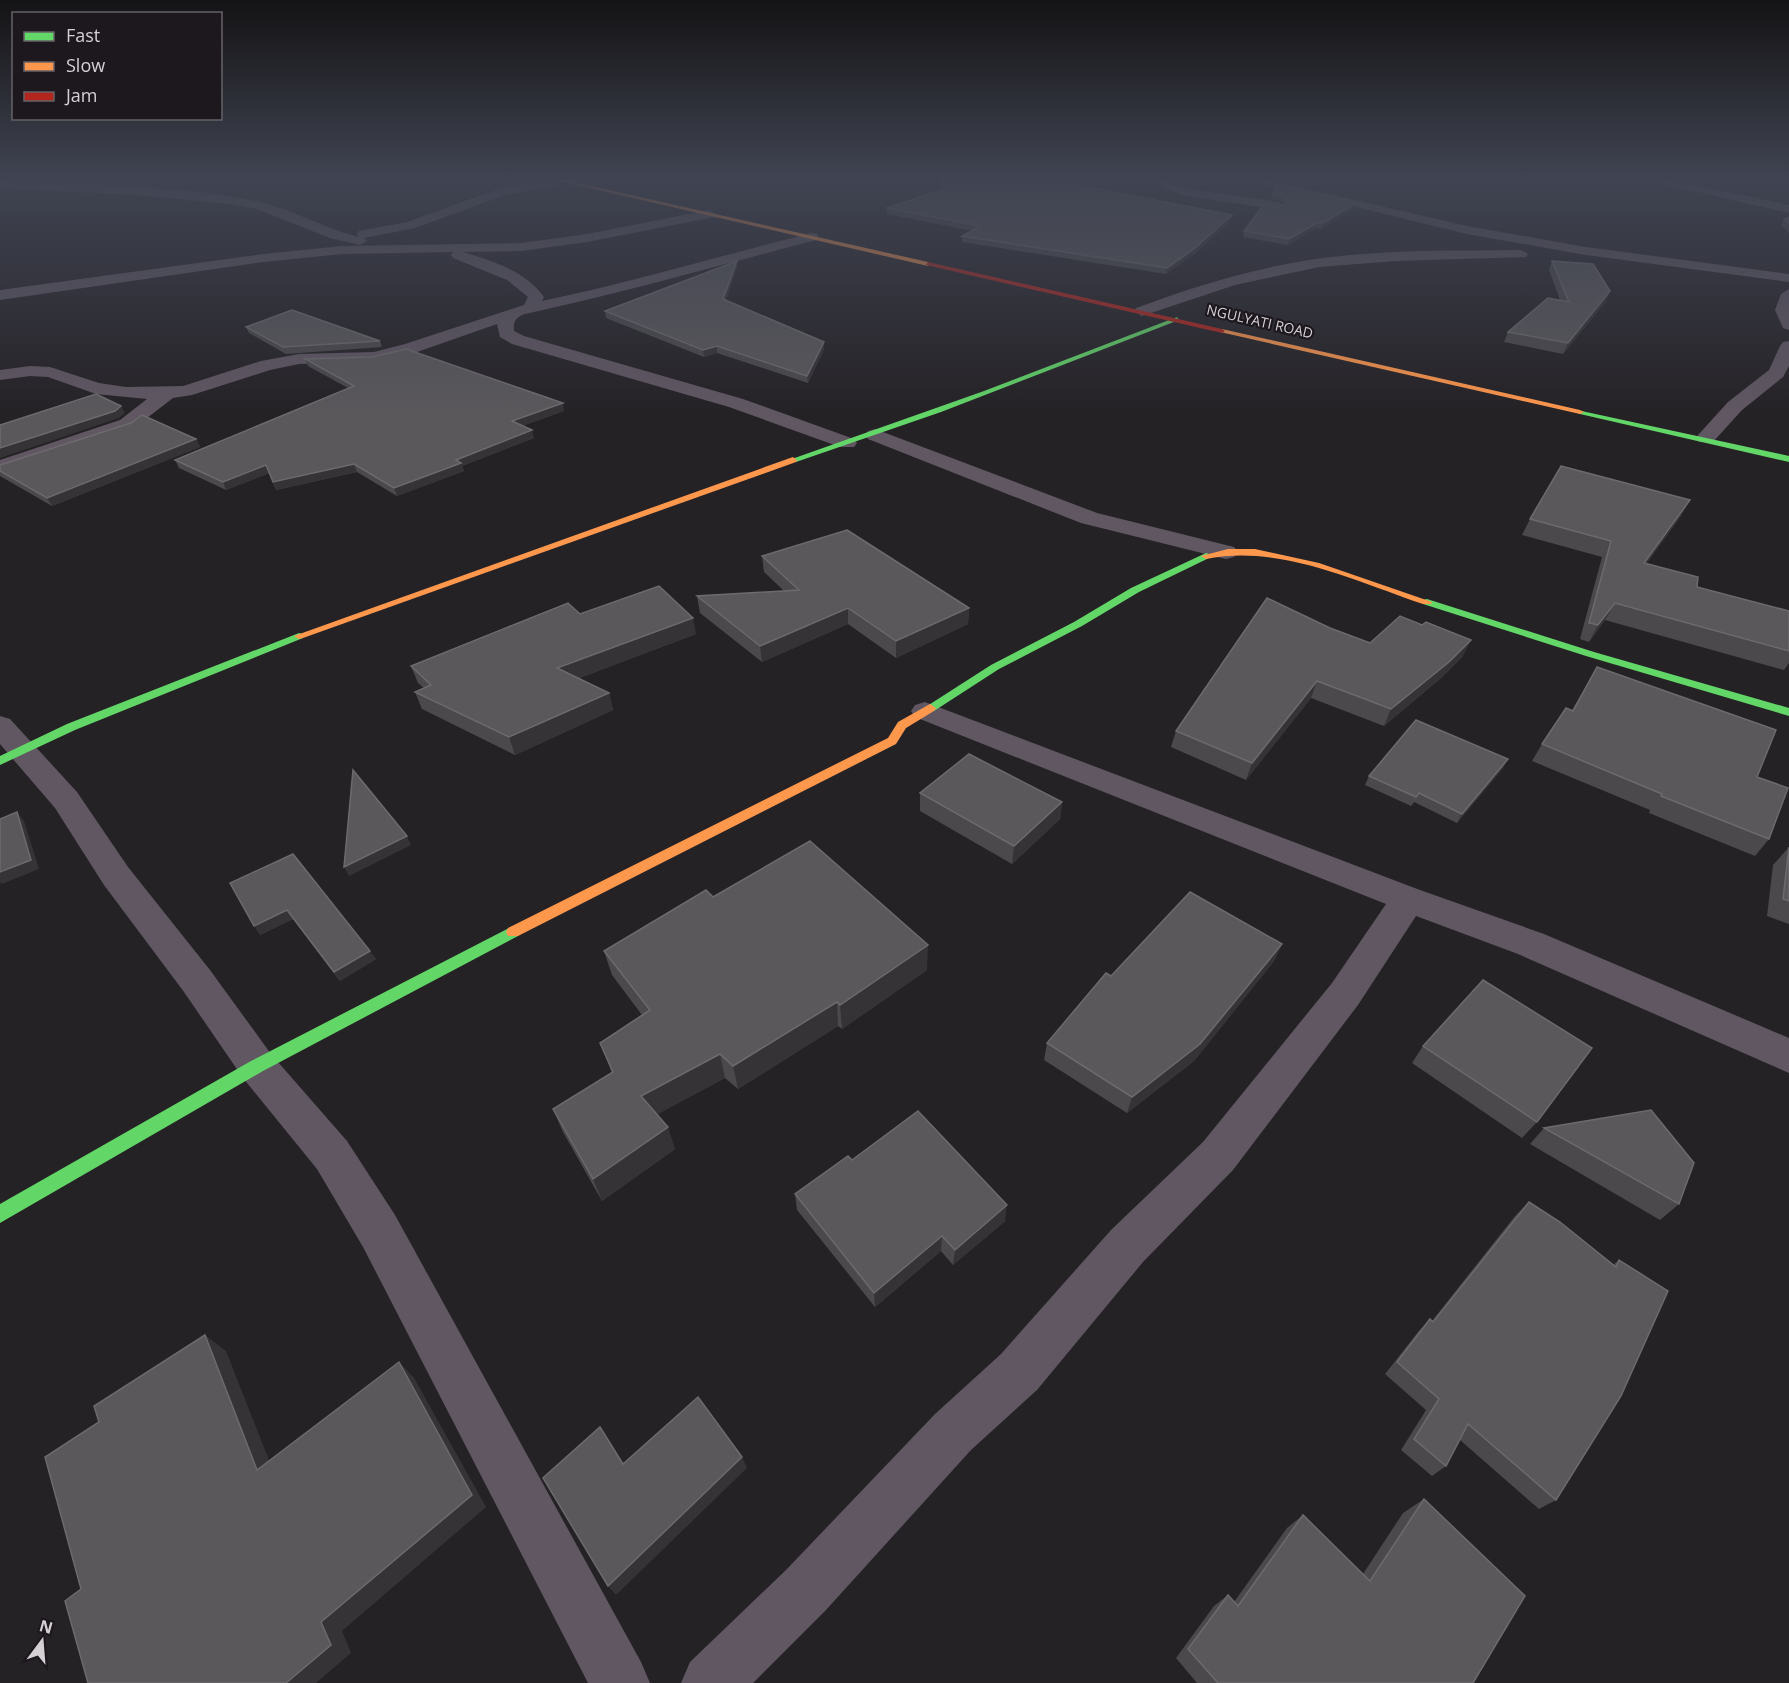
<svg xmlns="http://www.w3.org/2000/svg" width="1789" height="1683" viewBox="0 0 1789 1683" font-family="'Open Sans',sans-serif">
  <rect width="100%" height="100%" fill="#252226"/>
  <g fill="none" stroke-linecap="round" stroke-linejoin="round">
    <!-- lane -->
    <polygon fill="#605762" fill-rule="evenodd" points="105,178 115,178 94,190 87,188"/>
    <!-- street -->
    <g fill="#605762" fill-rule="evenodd">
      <path d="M553 178H562L564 181 558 185 505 195 415 228 364 238 367 241 360 245 330 238 257 209 229 204 139 195 0 188V180C86 185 175 184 260 202 294 210 325 229 359 237L357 234 359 231 407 222 498 189Z"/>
      <polygon points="1142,178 1160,178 1184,188 1279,202 1285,206 1279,210 1182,195"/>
      <polygon points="1237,178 1260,178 1467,226 1586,247 1789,274 1789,282 1586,255 1467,234"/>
      <polygon points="1636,178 1661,178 1789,205 1789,213"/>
      <path d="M709 210 715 214 714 217 587 242 522 251 463 252C493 261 525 271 544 297L542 301C633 282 722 255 812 233L817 234 819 237 817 240C719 265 623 293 525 314 516 317 513 321 514 331L524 336 743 399 854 439 857 443 854 447H840L729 407 512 344 500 337 497 324 417 352 374 362 299 364 270 370 192 395 173 398 134 428 0 473V460L120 420 147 399 96 394 48 377 30 376 0 380V370L30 366 50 367 99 383 126 387 183 386 261 361 299 354 374 352 405 344 524 305 528 297 507 280 453 258 451 255 453 252 342 254 263 262 0 300V290L263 254 342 246 522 243 587 234Z"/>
      <path d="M1521 250 1528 254 1526 257 1395 261 1319 267 1235 285 1142 316 1134 311 1136 308C1195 286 1254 268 1316 259 1384 249 1453 251 1521 250Z"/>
      <polygon points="1789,289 1789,330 1783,328 1775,310 1781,294"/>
      <polygon points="1789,341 1789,366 1783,377 1742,410 1713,442 1699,442 1696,438 1699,434 1728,402 1769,370 1780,346 1783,342"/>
      <polygon points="875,429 1097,513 1234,547 1238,552 1234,557 1226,559 1081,523 868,439 865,435 868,431"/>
      <polygon points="925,702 1420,890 1544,934 1789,1038 1789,1073 1518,954 1416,916 1358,1005 1233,1170 1143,1262 1037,1390 971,1450 826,1610 753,1683 681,1683 690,1662 786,1570 935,1414 1001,1354 1111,1230 1203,1142 1332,983 1386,904 915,717 911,711 915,705"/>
      <polygon points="0,716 10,719 77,792 128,867 210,970 271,1054 347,1141 395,1215 641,1662 650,1683 588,1683 363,1247 317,1169 243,1078 184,992 104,885 55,808 0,744"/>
    </g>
    <!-- fast -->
    <g fill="#63d668" fill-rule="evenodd">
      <polygon points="1177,317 1179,320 941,412 796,462 789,460 984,391"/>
      <polygon points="1577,410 1789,456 1789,462 1580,414 1576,412"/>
      <polygon points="1206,553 1209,554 1209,558 1139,592 1082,626 999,669 934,711 926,711 924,708 991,665 1074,622 1131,588"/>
      <polygon points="1427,599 1594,652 1789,708 1789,716 1586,656 1423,604 1423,600"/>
      <polygon points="299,633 303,634 303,638 75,730 0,765 0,756 67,724"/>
      <polygon points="513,926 518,928 520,932 518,936 263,1071 0,1223 0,1204 251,1061"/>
    </g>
    <!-- slow -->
    <g fill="#ff974d" fill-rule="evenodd">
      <polygon points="556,178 928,262 931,264 928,266 546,178"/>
      <polygon points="1222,329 1580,410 1584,412 1580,414 1220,332"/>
      <polygon points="793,457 797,460 796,462 303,638 299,639 294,636"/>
      <path d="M1228 549H1255L1319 563 1432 602 1431 604H1423C1355 581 1279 544 1206 559L1201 556Z"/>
      <polygon points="930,704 936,708 934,711 906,728 896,744 518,936 508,936 506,932 508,928 888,738 898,722"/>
    </g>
    <!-- jam -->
    <polygon fill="#b3261e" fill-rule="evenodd" points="928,262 1222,329 1225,331 1222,333 926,265"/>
  </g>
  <!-- wall -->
  <g fill="#4b494c">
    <polygon points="939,178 980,178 1232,215 1231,221 1194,254 1166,274 962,242 962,236 973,231 887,214 887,208 942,189"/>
    <polygon points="1273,193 1354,209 1321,229 1316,228 1288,245 1243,237 1244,231 1284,204 1280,200 1271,199"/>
    <polygon points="1789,217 1789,233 1781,225 1784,219"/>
    <polygon points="1552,261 1606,301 1563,354 1504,342 1508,332 1560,300 1549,270"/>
    <polygon points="737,267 726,300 824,349 808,383 717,353 704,357 606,318 605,311"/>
    <polygon points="246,327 380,341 382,347 286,354 249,333"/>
    <polygon points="305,359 564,411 522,426 534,438 462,466 464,471 397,496 357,472 276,490 269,473 226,490 179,468 175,460 348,388 308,366"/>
    <polygon points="196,439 200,447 52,506 0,476 0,465"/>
    <polygon points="1681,516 1646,564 1697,587 1789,611 1789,663 1784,670 1605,620 1589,642 1580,639 1602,557 1522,535 1530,519"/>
    <polygon points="762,556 969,608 968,624 896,658 848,624 762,662 700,613 697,596 784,591 764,572"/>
    <polygon points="580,614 696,634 579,678 609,693 613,710 515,755 422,709 415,692 424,688 418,683 411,666"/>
    <polygon points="1330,628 1370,643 1463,656 1441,678 1384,726 1311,698 1246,780 1171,747 1176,731"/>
    <polygon points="1597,667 1757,777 1769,839 1755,856 1649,813 1650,810 1532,761 1542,744 1572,710"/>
    <polygon points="1508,759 1503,768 1457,823 1414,802 1411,806 1365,785 1369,776"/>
    <polygon points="920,793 1062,802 1060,819 1012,864 920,811"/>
    <polygon points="1789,847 1789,924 1767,916 1773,865"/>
    <polygon points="230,883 376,959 340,981 293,919 260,935"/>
    <polygon points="713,897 927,970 842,1029 838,1026 738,1089 725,1078 657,1114 675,1149 602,1201 563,1132 553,1109 612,1073 600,1043 642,1015 612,975 604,951"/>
    <polygon points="1282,944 1274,961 1194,1061 1127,1113 1044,1060 1047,1043 1111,976"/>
    <polygon points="1423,1046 1537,1122 1522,1138 1412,1063"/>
    <polygon points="1544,1128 1679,1204 1660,1220 1530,1144"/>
    <polygon points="852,1160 1005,1221 953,1265 941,1251 875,1307 797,1210 795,1194"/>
    <polygon points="1529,1202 1613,1265 1619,1260 1556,1500 1539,1509 1460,1440 1446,1466 1432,1476 1401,1450 1426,1410 1385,1374 1418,1332 1430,1319 1432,1321 1515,1216"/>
    <polygon points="1424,1499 1473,1683 1197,1683 1176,1658 1214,1606 1228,1595 1234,1602 1287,1528 1303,1515 1363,1574 1403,1513"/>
  </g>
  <!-- shaded-wall -->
  <g fill="#363337">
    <polygon points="1356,203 1354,209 1321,229 1323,223"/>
    <polygon points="1232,215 1231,221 1194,254 1166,274 1167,268"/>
    <polygon points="1317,223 1316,228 1288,245 1289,239"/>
    <polygon points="737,261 737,267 724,306 723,299"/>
    <polygon points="1610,291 1606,301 1563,354 1568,343"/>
    <polygon points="824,342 824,349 808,383 807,376"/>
    <polygon points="717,346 717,353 704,357 703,350"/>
    <polygon points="563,403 564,411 514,429 512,421"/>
    <polygon points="121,406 125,413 119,418 0,458 0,448"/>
    <polygon points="532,430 534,438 462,466 464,471 397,496 394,488 456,460"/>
    <polygon points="196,439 200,447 52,506 47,498"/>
    <polygon points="354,464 357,472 276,490 273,482"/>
    <polygon points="266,465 270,473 226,490 223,482"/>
    <polygon points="1690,500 1681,516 1634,580 1644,563"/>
    <polygon points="1615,603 1605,620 1589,642 1598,625"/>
    <polygon points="848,608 848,624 762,662 760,646"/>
    <polygon points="969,608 968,624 896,658 896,641"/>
    <polygon points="693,618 696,634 562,685 557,668"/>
    <polygon points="1471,640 1463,656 1441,678 1384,726 1391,709"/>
    <polygon points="1317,681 1311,698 1246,780 1252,763"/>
    <polygon points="609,693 613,710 515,755 509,737"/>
    <polygon points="1508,759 1503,768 1457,823 1462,814"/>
    <polygon points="1062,802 1060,819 1012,864 1014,846"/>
    <polygon points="17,812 24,821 39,869 2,884 0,882 0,872"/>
    <polygon points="407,836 411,845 349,876 344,867"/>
    <polygon points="287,910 293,919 260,935 254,926"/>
    <polygon points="1282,944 1274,961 1194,1061 1127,1113 1132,1097"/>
    <polygon points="928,945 927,970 842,1029 840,1005"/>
    <polygon points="370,951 376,959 340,981 334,972"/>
    <polygon points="837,1002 838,1026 738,1089 733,1066"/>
    <polygon points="720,1054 725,1078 649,1119 641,1096"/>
    <polygon points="668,1127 675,1149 602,1201 593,1179"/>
    <polygon points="1007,1205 1005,1221 953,1265 955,1250"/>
    <polygon points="942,1236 941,1251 875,1307 874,1293"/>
    <polygon points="205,1335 226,1351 278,1483 257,1470"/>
    <polygon points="399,1362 414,1378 486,1507 342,1631 351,1653 316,1683 286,1683 321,1622"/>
    <polygon points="742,1457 747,1468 616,1595 608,1586"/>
  </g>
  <!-- building -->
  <g fill="#5a585b" stroke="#6d6a6e" stroke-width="1.5">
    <polygon points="941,178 980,178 1017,183 1024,178 1042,178 1232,215 1195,248 1167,268 962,236 981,226 887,208 944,189"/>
    <polygon points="1279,185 1356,203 1323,223 1317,223 1289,239 1244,231 1264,204 1280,207 1288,201 1282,195 1273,193"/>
    <polygon points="1789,217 1789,224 1784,219"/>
    <polygon points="737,261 723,299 824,342 807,376 717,346 703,350 605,311"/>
    <polygon points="1552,261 1593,264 1610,291 1568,343 1508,332 1548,298 1569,302"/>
    <polygon points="292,310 380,341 283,347 246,327"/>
    <polygon points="406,349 563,403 512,421 532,430 456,460 461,463 394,488 354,464 273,482 266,465 223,482 175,460 354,386 305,359 372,357"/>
    <polygon points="96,394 121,406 115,411 0,448 0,425"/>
    <polygon points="142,415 196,439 47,498 0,471 0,465 131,423"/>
    <polygon points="1561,466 1690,500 1644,563 1698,577 1697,587 1789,611 1789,651 1615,603 1598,625 1589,623 1611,541 1530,519"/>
    <polygon points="847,530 969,608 896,641 848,608 760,646 697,596 799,590 762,556"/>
    <polygon points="659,586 693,618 557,668 609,693 509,737 415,692 431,685 411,666 568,603 580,614"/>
    <polygon points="1267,598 1330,628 1370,643 1400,616 1422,625 1426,622 1471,640 1449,662 1391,709 1317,681 1252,763 1176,731"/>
    <polygon points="1597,667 1776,730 1757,777 1788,788 1769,839 1661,796 1662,794 1542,744 1566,708 1573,711"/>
    <polygon points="1416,720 1508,759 1462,814 1419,793 1416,797 1369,776"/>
    <polygon points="969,754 1062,802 1014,846 920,793"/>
    <polygon points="353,770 407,836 344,867"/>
    <polygon points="17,812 31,860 0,872 0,819"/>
    <polygon points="810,841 928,945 840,1005 837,1002 733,1066 720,1054 641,1096 668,1127 593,1179 553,1109 613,1072 600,1043 650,1010 604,951 706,890 713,897"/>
    <polygon points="1789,847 1789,901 1783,899"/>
    <polygon points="293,854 370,951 334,972 287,910 254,926 230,883"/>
    <polygon points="1190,892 1282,944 1200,1044 1132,1097 1047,1043 1106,973 1111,976"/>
    <polygon points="1483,980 1592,1048 1537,1122 1423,1046"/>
    <polygon points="1651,1110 1694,1163 1679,1204 1544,1128"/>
    <polygon points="918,1111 1007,1205 955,1250 942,1236 874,1293 795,1194 848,1156 852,1160"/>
    <polygon points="1529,1202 1560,1222 1616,1267 1619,1260 1668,1291 1621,1396 1556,1500 1468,1424 1446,1466 1414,1439 1439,1399 1397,1362 1430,1319 1433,1322"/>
    <polygon points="205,1335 257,1470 399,1362 472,1495 321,1622 331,1645 286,1683 88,1683 65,1601 81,1589 45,1457 99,1422 94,1406"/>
    <polygon points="698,1397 742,1457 608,1586 543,1478 600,1427 623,1464"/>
    <polygon points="1424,1499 1525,1596 1473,1683 1218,1683 1188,1649 1228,1595 1238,1606 1303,1515 1370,1581"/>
  </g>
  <!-- sky -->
  <linearGradient id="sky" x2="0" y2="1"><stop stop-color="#141315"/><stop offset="0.43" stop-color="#404452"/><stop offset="1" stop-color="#404452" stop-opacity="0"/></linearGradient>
  <rect width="1789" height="414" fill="url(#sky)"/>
  <g text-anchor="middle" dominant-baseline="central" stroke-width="4.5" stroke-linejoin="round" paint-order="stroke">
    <!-- far-street labels -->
    <g font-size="14" fill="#d4d0d4" stroke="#1d181e">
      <text transform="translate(1260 321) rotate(13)">NGULYATI ROAD</text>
    </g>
  </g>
  <!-- legend -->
  <rect x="12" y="12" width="210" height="108" fill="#1d181e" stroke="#666267" stroke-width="1.5"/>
  <rect x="24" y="32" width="30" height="9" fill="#63d668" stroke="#666267" stroke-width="1.5"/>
  <text x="66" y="42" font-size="18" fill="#d4d0d4">Fast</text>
  <rect x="24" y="62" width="30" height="9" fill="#ff974d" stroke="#666267" stroke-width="1.5"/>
  <text x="66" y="72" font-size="18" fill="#d4d0d4">Slow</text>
  <rect x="24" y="92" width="30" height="9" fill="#b3261e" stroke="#666267" stroke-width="1.5"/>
  <text x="66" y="102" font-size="18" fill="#d4d0d4">Jam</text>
  <!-- north arrow -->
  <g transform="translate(42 1641) rotate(16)" stroke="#1d181e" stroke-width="4.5" paint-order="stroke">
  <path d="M0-4.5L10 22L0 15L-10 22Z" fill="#d4d0d4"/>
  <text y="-9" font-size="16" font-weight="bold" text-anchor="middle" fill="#d4d0d4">N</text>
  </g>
</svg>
